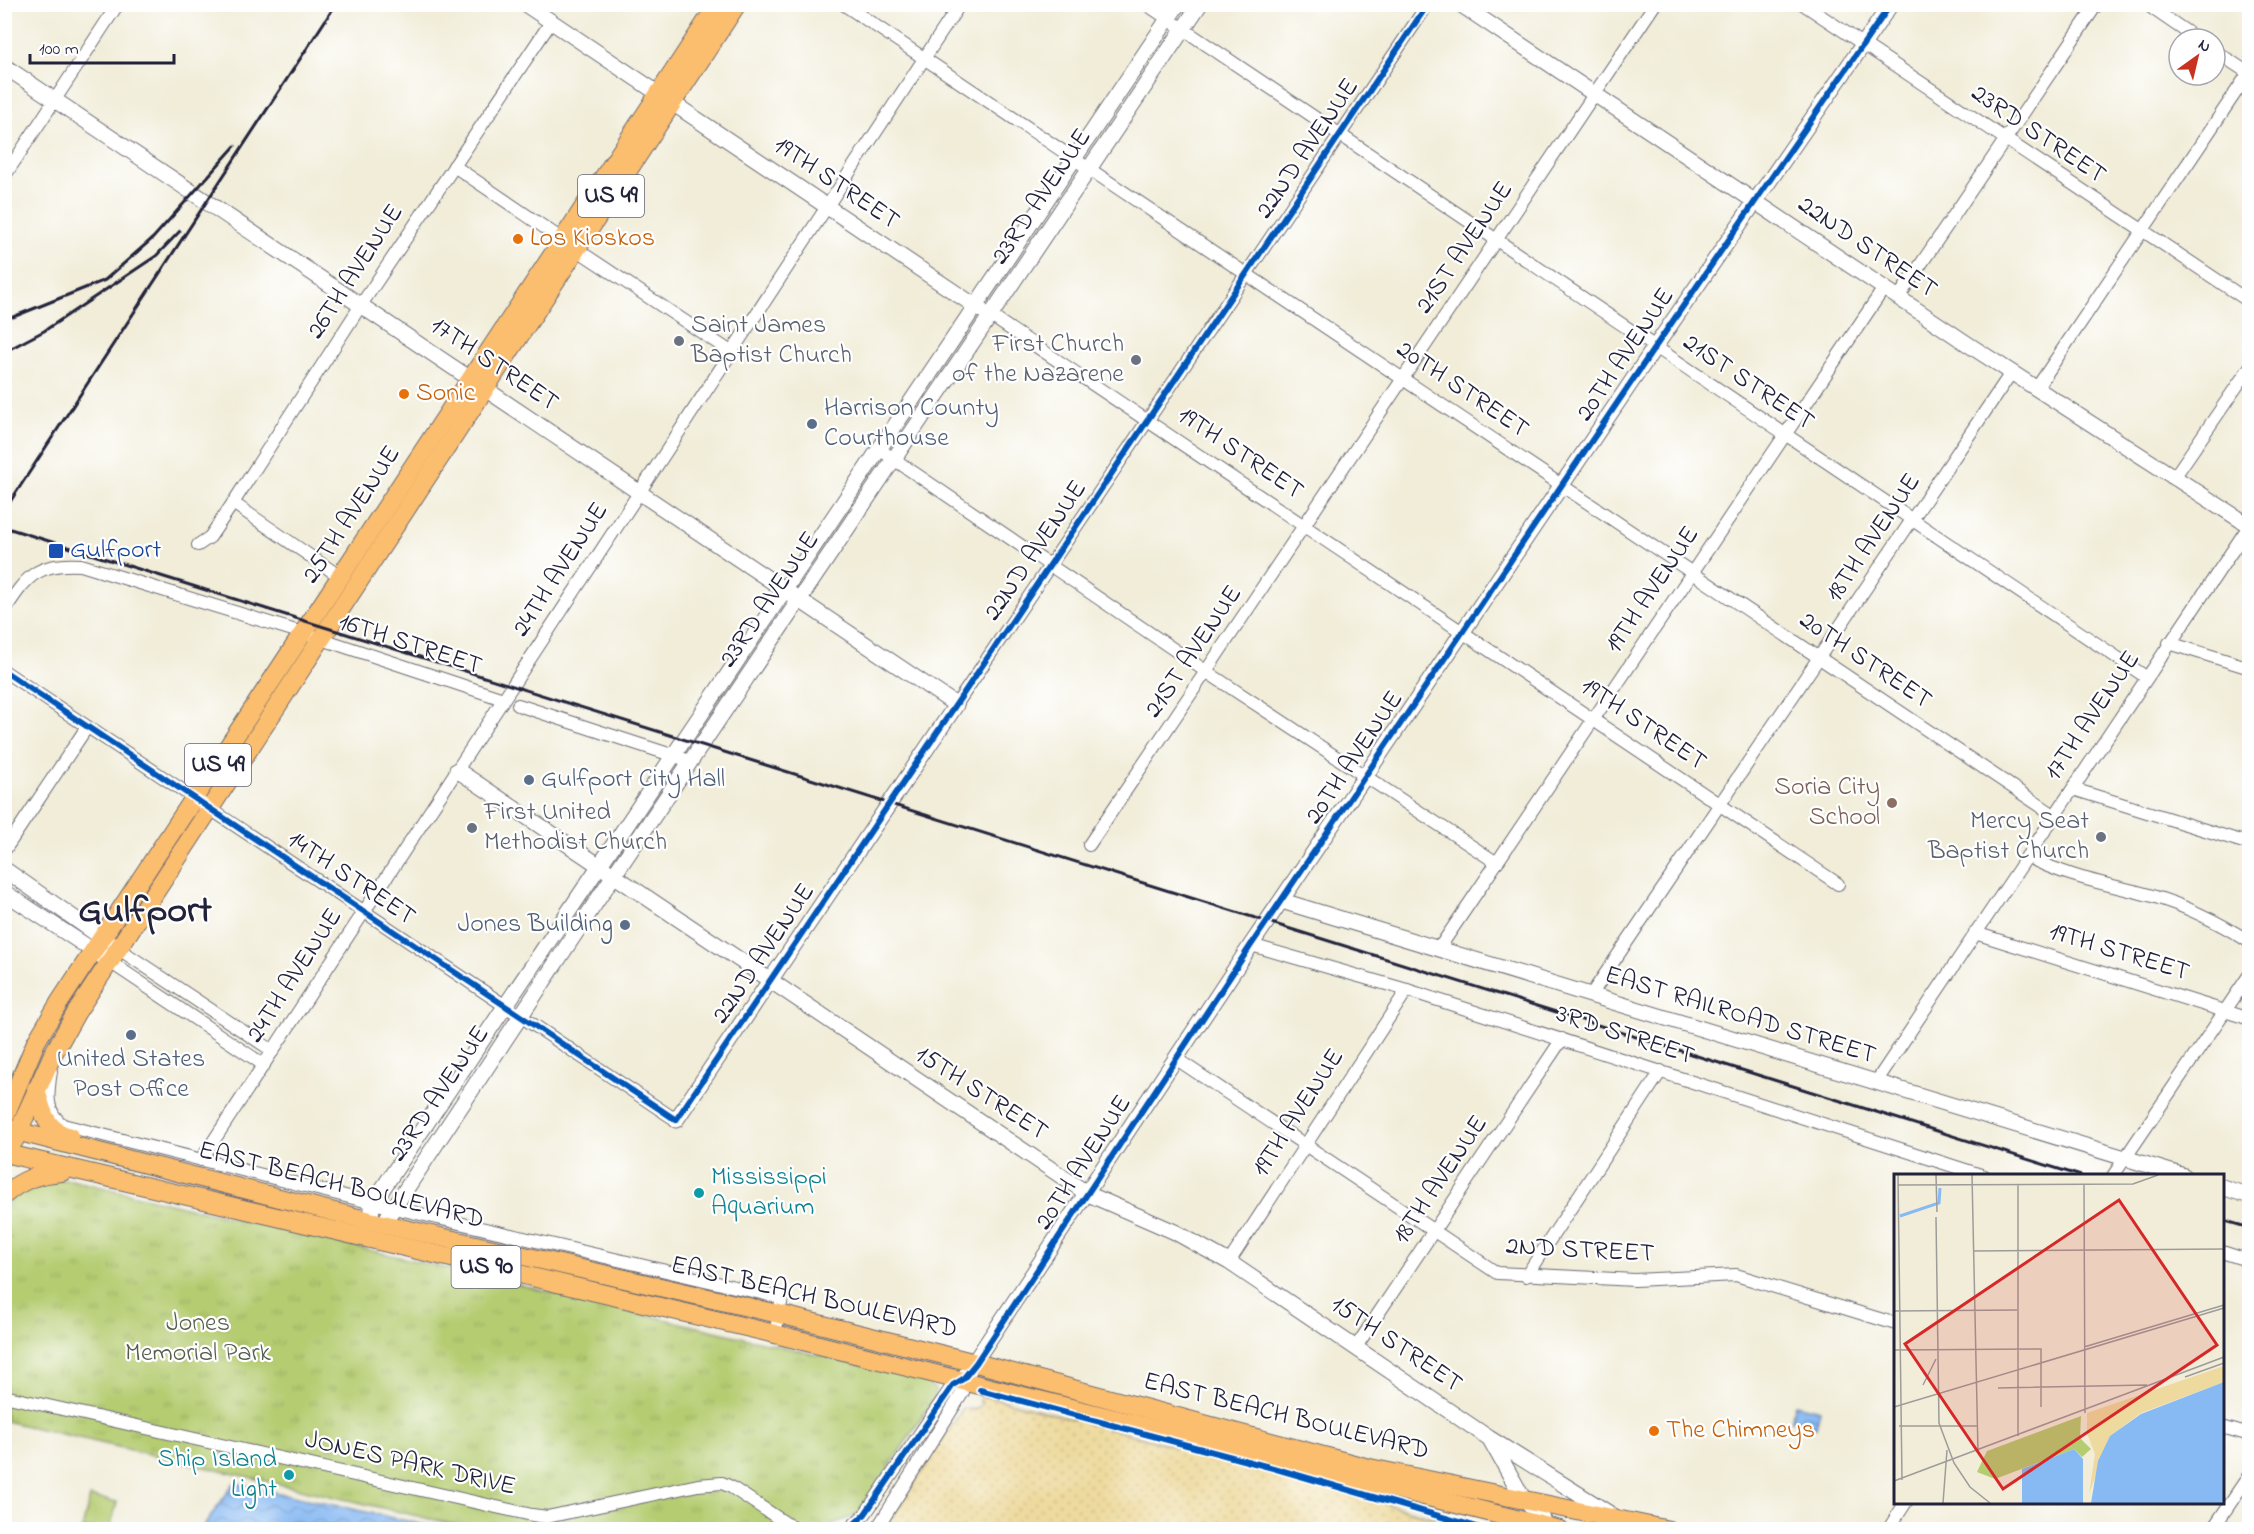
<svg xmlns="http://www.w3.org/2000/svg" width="2254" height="1534" viewBox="0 0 2254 1534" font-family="'Indie Flower',sans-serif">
  <defs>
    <pattern id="sand-dots" width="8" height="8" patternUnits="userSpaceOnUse" patternTransform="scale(1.5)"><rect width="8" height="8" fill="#eeda9e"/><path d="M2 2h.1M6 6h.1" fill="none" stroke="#ccbb89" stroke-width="1.8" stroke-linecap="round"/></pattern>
    <pattern id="park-tufts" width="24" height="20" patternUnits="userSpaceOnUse" patternTransform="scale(1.5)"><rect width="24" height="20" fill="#b5cc71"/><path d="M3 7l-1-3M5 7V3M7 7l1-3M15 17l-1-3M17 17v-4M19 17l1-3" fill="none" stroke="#9baf63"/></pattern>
    <pattern id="water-waves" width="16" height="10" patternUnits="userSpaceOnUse" patternTransform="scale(1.5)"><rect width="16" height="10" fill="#87b9f3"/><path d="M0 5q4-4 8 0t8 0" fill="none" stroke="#6e96c6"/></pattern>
  </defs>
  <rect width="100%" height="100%" fill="#fff"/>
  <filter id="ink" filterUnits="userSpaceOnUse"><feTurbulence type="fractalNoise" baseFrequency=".0167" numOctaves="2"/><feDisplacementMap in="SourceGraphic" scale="12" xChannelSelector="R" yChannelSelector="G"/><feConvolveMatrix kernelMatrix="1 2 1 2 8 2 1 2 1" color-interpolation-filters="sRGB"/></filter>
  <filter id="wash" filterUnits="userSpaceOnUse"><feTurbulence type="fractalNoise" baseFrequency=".008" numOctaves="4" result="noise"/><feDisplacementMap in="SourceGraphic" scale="24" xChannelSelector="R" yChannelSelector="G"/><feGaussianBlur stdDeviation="1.35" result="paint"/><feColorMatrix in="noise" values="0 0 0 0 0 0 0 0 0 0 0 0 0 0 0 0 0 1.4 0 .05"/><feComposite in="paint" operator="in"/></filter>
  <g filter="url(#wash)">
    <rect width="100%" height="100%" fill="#f1edd9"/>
    <!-- grass -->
    <polygon fill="#b5cc71" stroke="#6c7756" stroke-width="1.5" points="90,1497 117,1502 110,1529 82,1529"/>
    <!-- sand -->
    <polygon fill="url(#sand-dots)" stroke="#887e6c" stroke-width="1.5" points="979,1394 1353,1494 1472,1529 884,1530 963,1408 974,1410 981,1405"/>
    <!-- park -->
    <polygon fill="url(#park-tufts)" stroke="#6c7756" stroke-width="1.5" points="53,1179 71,1180 924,1380 935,1389 935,1397 858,1515 817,1530 474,1529 5,1421 5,1207 22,1189"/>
    <!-- water -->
    <g fill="url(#water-waves)" stroke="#546e97" stroke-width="1.5">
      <polygon points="1795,1404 1820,1410 1816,1427 1791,1421"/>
      <polygon points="234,1483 444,1529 202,1529"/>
    </g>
  </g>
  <g filter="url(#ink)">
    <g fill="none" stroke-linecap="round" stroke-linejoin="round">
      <!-- minor casing -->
      <g stroke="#6a6972" stroke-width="14">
        <g id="minor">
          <polyline points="843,4 2054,815"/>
          <polyline points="1146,4 2146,677"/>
          <polyline points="1803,4 2250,302"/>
          <polyline points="2146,4 2197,39"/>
          <polyline points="2215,51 2250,74"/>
          <polyline points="454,166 563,240"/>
          <polyline points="4,177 118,4"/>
          <polyline points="576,249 731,352"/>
          <polyline points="1898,298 2097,4"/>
          <polyline points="991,316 1838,884"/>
          <polyline points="2036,389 2250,71"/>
          <polyline points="879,449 1207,672 1497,863"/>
          <polyline points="2173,479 2250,367"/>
          <polyline points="233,503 342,578"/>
          <polyline points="198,545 210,537 233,503 361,305 551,22"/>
          <path d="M4 611C27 576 37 562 81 565L322 639 503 699"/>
          <polyline points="2169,643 2250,668"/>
          <polyline points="4,671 676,1120"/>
          <polyline points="518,705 690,761"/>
          <polyline points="956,705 1428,4"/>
          <polyline points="2073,789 2250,844"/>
          <polyline points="1089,845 1655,4"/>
          <polyline points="4,851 87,727"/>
          <path d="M2027 856C2065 877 2108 884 2149 895 2184 905 2220 923 2250 942"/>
          <polyline points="1975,933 2250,1019"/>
          <polyline points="1251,945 1407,990 1984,1176"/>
          <polyline points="1440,947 1884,288"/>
          <polyline points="119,949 273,1051"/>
          <polyline points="110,962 264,1065"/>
          <polyline points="1591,995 2011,373"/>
          <polyline points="1175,1058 1497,1273 1635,1280 1736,1275 1896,1324"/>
          <path d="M51 1071C48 1092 44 1111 63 1125L373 1203 782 1298 775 1334"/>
          <polyline points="1876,1082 2249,526"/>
          <polyline points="201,1160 960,4"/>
          <polyline points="2113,1176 2250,974"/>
          <polyline points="2222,1252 2250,1261"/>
          <polyline points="1229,1262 1407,990"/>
          <polyline points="1526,1276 1661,1071"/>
          <polyline points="1356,1347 1562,1039"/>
          <polyline points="4,1396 532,1515 547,1517 698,1485 722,1483 731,1487 796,1530"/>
          <polyline points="2222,1427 2250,1435"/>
          <polyline points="848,1530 865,1514 953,1385 963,1379"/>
          <polyline points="876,1530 963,1392 963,1379"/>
          <polyline points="1888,1530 1906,1502"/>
          <polyline points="2212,1530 2250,1474"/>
        </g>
      </g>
      <!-- tertiary casing -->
      <g stroke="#6a6972" stroke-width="17">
        <g id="tertiary">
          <polyline points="525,4 981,310"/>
          <polyline points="1460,4 1969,345 2250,526"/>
          <polyline points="4,66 956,705 676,1120"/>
          <polyline points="457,770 1088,1194 1175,1232 1229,1262 1489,1438 1615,1517"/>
          <polyline points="4,869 111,944"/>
          <polyline points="4,892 103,957"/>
          <polyline points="1282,901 2184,1176"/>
          <polyline points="2222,1187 2250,1196"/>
          <polyline points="370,1221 373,1203 1178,4"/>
          <polyline points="383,1224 614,875 1200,4"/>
          <polyline points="963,1379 1251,945 1655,347 1891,4"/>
          <polyline points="1491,1441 1523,1498 1549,1527"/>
        </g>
      </g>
      <!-- primary casing -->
      <g stroke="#6a6972" stroke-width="20">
        <g id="primary">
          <path d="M36 1089C42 1112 46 1131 70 1137"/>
          <polyline points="4,1118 36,1042 59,1003 718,4"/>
          <polyline points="4,1128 370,1221 779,1314 976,1363 1365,1467 1669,1530"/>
          <polyline points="14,1141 53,1054 76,1013 737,4"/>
          <polyline points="4,1153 775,1334 1560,1530"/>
          <path d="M4 1195C23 1179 38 1174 62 1172"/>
        </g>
      </g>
      <!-- minor -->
      <use href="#minor" stroke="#fff" stroke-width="12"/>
      <!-- tertiary -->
      <use href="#tertiary" stroke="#fff" stroke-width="15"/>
      <!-- primary -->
      <use href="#primary" stroke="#fbbd6e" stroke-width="18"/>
      <!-- rail -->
      <g stroke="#22223b" stroke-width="3">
        <polyline points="13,317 105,280 153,238 235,146"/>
        <polyline points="4,352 44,331 141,266 156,256 180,231"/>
        <polyline points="4,511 336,4"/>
        <polyline points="4,527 2081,1176"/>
        <polyline points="2222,1220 2250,1228"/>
      </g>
      <!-- cycleway casing -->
      <g stroke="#fff" stroke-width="10">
        <g id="cycleway">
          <polyline points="4,671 676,1120 1428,4"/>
          <polyline points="980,1390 1273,1468 1487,1530"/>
          <polyline points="848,1530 865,1514 953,1385 963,1379 976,1363 1251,945 1655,347 1891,4"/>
        </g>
      </g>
      <!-- cycleway -->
      <use href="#cycleway" stroke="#0057b8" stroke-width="6"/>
    </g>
  </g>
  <!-- markers -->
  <g fill="#e8710a" stroke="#fff" stroke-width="2">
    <circle cx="518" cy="239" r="6"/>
    <circle cx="404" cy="394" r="6"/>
    <circle cx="1654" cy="1431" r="6"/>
  </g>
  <g fill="#6b7280" stroke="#fff" stroke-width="2">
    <circle cx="679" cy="341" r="6"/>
    <circle cx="1136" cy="360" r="6"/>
    <circle cx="472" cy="828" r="6"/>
    <circle cx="2101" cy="837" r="6"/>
  </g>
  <g fill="#5c6f8a" stroke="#fff" stroke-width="2">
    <circle cx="812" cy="424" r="6"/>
    <circle cx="529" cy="780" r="6"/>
    <circle cx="625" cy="925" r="6"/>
    <circle cx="131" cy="1035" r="6"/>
  </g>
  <rect fill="#1a4fb4" stroke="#fff" stroke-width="2" x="48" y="543" width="16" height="16" rx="3"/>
  <circle fill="#8d6e63" stroke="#fff" stroke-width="2" cx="1892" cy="803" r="6"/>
  <g fill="#0f9aa8" stroke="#fff" stroke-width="2">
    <circle cx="699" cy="1193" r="6"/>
    <circle cx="289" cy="1475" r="6"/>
  </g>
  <g text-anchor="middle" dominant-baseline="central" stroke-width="4.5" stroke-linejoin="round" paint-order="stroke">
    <!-- shield labels -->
    <g fill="#fff" stroke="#646476" stroke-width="1.5">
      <rect x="578" y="175" width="66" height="42" rx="4.5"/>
      <rect x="185" y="744" width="66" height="42" rx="4.5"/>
      <rect x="451.5" y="1246" width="69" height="42" rx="4.5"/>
    </g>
    <g font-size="24" font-weight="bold" fill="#22223b">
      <text x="611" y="196">US 49</text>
      <text x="218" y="765">US 49</text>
      <text x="486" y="1267">US 90</text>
    </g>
    <!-- street labels -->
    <g font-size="26" fill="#22223b" stroke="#fff">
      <text transform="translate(2038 135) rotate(34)">23RD STREET</text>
      <text transform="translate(1308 149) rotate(-56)">22ND AVENUE</text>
      <text transform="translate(836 184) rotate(34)">19TH STREET</text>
      <text transform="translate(1042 197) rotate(-56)">23RD AVENUE</text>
      <text transform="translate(1465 248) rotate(-56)">21ST AVENUE</text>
      <text transform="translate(1867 248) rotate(34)">22ND STREET</text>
      <text transform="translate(356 272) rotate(-57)">26TH AVENUE</text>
      <text transform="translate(1626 355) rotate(-56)">20TH AVENUE</text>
      <text transform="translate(494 365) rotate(34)">17TH STREET</text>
      <text transform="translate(1748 383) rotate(34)">21ST STREET</text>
      <text transform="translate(1462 390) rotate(34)">20TH STREET</text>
      <text transform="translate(1240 454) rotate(34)">19TH STREET</text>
      <text transform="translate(352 515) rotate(-57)">25TH AVENUE</text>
      <text transform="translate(1874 538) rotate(-56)">18TH AVENUE</text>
      <text transform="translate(1036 551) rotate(-56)">22ND AVENUE</text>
      <text transform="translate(561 570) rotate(-57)">24TH AVENUE</text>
      <text transform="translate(1653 590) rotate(-56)">19TH AVENUE</text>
      <text transform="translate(770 600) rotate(-56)">23RD AVENUE</text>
      <text transform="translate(410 645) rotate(18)">16TH STREET</text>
      <text transform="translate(1194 652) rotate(-56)">21ST AVENUE</text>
      <text transform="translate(1865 661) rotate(34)">20TH STREET</text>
      <text transform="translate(2093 716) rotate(-56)">17TH AVENUE</text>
      <text transform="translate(1643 725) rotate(34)">19TH STREET</text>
      <text transform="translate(1355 758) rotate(-56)">20TH AVENUE</text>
      <text transform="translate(351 879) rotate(34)">14TH STREET</text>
      <text transform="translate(2119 953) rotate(17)">19TH STREET</text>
      <text transform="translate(764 954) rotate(-56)">22ND AVENUE</text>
      <text transform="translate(295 976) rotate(-57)">24TH AVENUE</text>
      <text transform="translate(1740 1016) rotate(17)">EAST RAILROAD STREET</text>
      <text transform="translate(1625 1036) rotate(18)">3RD STREET</text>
      <text transform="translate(440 1094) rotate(-56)">23RD AVENUE</text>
      <text transform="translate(981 1094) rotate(33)">15TH STREET</text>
      <text transform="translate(1299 1113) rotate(-57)">19TH AVENUE</text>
      <text transform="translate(1084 1163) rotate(-57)">20TH AVENUE</text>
      <text transform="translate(1441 1180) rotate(-56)">18TH AVENUE</text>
      <text transform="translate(341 1186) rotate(14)">EAST BEACH BOULEVARD</text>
      <text transform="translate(1580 1251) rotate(3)">2ND STREET</text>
      <text transform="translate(814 1298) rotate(13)">EAST BEACH BOULEVARD</text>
      <text transform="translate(1396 1345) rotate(34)">15TH STREET</text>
      <text transform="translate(1286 1417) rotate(14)">EAST BEACH BOULEVARD</text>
      <text transform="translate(410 1464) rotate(13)">JONES PARK DRIVE</text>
    </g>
    <!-- food labels -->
    <g font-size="26" fill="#c56008" stroke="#fff" text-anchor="start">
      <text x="530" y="239">Los Kioskos</text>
      <text x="416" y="394">Sonic</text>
      <text x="1666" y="1431">The Chimneys</text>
    </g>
    <!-- worship labels -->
    <g font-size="26" fill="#5b616d" stroke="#fff" text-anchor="start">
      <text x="691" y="326">Saint James<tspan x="691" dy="30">Baptist Church</tspan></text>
      <text x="1124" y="345" text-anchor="end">First Church<tspan x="1124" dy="30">of the Nazarene</tspan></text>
      <text x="484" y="813">First United<tspan x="484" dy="30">Methodist Church</tspan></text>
      <text x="2089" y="822" text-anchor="end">Mercy Seat<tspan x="2089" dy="30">Baptist Church</tspan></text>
    </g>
    <!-- service labels -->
    <g font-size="26" fill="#4e5e75" stroke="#fff" text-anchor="start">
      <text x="824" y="409">Harrison County<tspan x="824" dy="30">Courthouse</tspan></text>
      <text x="541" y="780">Gulfport City Hall</text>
      <text x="613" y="925" text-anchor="end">Jones Building</text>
      <text x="131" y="1060" text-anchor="middle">United States<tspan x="131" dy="30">Post Office</tspan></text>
    </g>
    <!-- transit labels -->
    <g font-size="26" fill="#164399" stroke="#fff" text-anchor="start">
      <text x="70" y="551">Gulfport</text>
    </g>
    <!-- education labels -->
    <g font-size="26" fill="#785e54" stroke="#fff" text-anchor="end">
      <text x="1880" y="788">Soria City<tspan x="1880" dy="30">School</tspan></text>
    </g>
    <!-- culture labels -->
    <g font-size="26" fill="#0d838f" stroke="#fff" text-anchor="start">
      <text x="711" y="1178">Mississippi<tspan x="711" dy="30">Aquarium</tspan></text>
      <text x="277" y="1460" text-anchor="end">Ship Island<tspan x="277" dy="30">Light</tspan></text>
    </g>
    <!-- park labels -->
    <g font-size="26" fill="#555e4e" stroke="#fff">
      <text x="198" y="1324">Jones<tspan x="198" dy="30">Memorial Park</tspan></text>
    </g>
    <!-- town labels -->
    <g font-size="38" font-weight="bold" fill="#22223b" stroke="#fff">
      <text x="145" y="912">Gulfport</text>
    </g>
  </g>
  <!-- overview -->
  <g transform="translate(1894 1174)">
    <rect width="330" height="330" fill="#f1edd9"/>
    <path d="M330 192V208L247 239 216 262 195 320 201 280 193 259V239Z" fill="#eeda9e"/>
    <path d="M187 242 186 264 197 275 188 283 180 275 101 305 83 298 93 277Z" fill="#b5cc71"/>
    <path d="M330 208V329H197L204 287 216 262 247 240ZM180 275 189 285V329H128V295Z" fill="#87b9f3"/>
    <path fill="none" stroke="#87b9f3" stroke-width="3" d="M6 42 45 29 46 14"/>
    <path fill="none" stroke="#9e9c9a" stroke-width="1.5" d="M4 1 8 306M42 1 43 38M78 1 84 279M4 11 239 10 264 1M124 11V262M190 11 191 239M42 43 45 249 60 289 76 313 96 329M79 77 330 75M0 137 123 136M190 173 330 131M0 176 147 175V233M291 203 330 189M29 211 42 185M104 214 253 211M0 233 330 134M5 252H83M0 307 330 183M49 329 53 276"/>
    <path fill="#d62828" fill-opacity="0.15" stroke="#d62828" stroke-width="3" d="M225 26 323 171 109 315 11 170Z"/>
    <rect width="330" height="330" fill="none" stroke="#22223b" stroke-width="3"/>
  </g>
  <!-- margin -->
  <rect width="2254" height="1534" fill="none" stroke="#fff" stroke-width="24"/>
  <!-- north arrow -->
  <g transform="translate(2197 57) rotate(34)"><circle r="28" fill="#ffffff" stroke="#a7a7b1" stroke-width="1.5"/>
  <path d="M0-4.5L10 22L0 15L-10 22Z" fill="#c8321e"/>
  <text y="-9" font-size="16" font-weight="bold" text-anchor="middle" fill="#22223b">N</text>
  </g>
  <!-- scale -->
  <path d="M30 54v9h144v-9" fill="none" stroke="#22223b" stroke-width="3"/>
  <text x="39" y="54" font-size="18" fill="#22223b" stroke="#ffffff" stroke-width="4.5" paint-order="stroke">100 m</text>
</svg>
